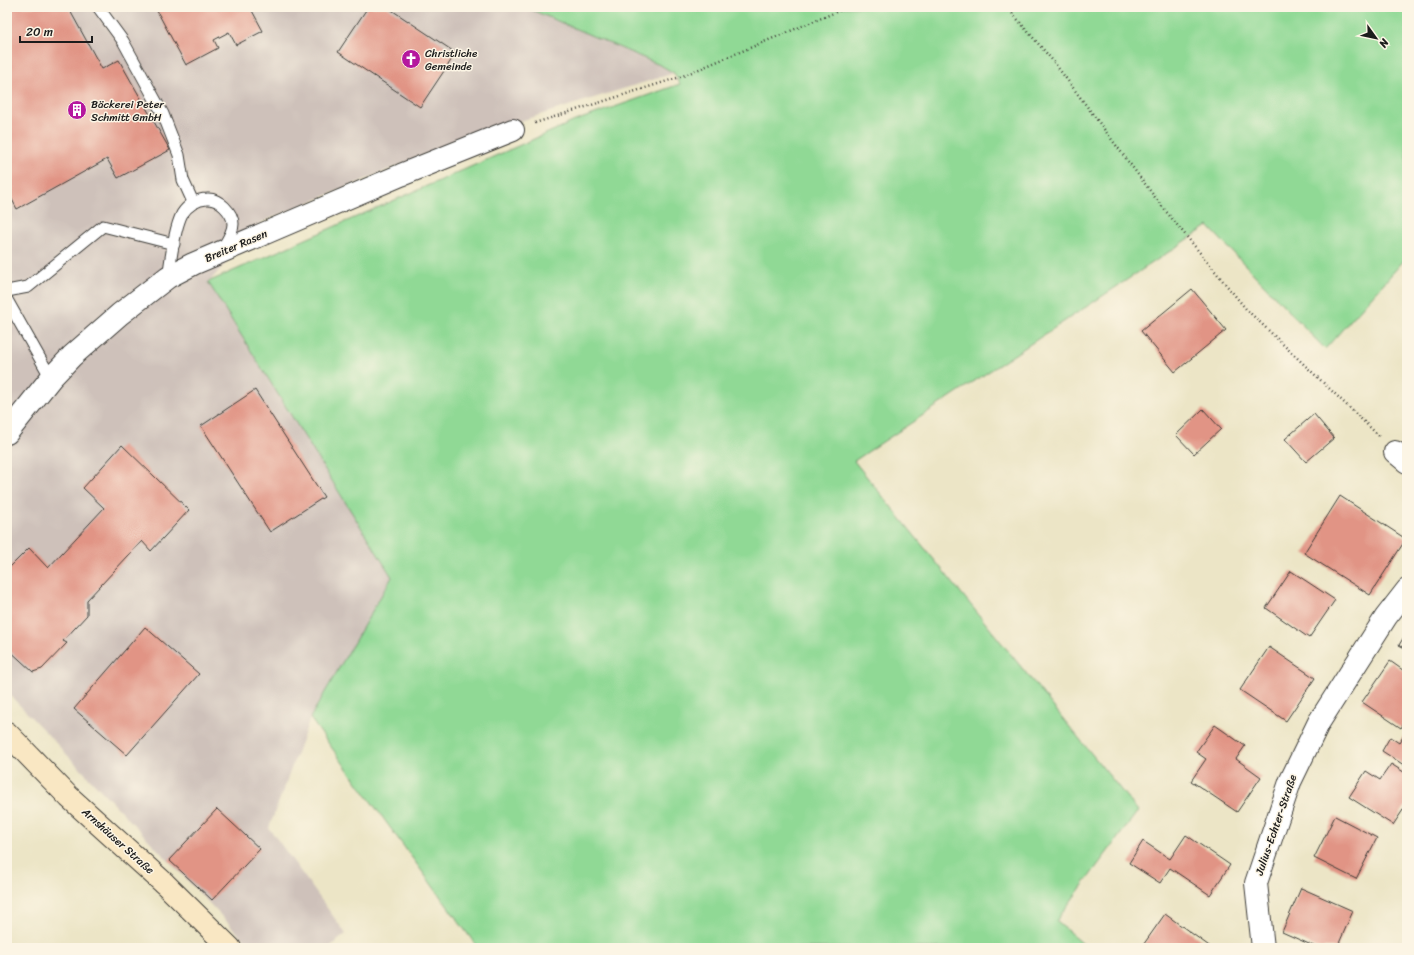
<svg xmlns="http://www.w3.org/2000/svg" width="1414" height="955" viewBox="0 0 1414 955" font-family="Sriracha,sans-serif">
  <rect width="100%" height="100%" fill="#fcf5e5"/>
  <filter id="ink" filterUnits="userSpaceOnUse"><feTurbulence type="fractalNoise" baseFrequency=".025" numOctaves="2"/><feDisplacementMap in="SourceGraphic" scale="8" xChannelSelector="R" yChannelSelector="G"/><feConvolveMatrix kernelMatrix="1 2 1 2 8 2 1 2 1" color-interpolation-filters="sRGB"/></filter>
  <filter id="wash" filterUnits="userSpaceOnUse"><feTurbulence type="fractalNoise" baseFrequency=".012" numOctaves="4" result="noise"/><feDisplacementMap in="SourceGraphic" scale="16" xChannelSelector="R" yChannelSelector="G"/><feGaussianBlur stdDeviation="0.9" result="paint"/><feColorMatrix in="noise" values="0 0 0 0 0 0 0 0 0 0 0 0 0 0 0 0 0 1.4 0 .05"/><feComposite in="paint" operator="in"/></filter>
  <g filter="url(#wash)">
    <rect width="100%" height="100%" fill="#ece5c6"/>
    <!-- industrial -->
    <polygon fill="#cec1ba" points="7,7 525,7 662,66 674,73 466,138 262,222 209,282 392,577 310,718 269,828 346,934 328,948 252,948 7,692"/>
    <!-- green -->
    <polygon fill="#90d995" stroke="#567a58" points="525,7 1407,7 1407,257 1325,349 1208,226 854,461 1138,811 1056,921 1088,948 582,948 581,947 580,948 478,948 310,718 392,577 208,282 575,121 680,84 674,73 662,66"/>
    <g id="blocks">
      <!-- building -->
      <g fill="#e19485">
        <polygon points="7,7 68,7 102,69 119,60 170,150 118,178 107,159 17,209 7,190"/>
        <polygon points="164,7 250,7 263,31 236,45 229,32 214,40 218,48 186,65 157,11"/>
        <polygon points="368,7 387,7 456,53 420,107 338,52"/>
        <polygon points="1192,289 1226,330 1175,372 1141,331"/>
        <polygon points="255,390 324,497 270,532 201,426"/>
        <polygon points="1203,409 1221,429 1194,454 1176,435"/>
        <polygon points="1314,414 1334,438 1306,462 1285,439"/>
        <polygon points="122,445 189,510 151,551 142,541 87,600 87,615 63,641 67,643 42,669 33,672 7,648 7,570 29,548 48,568 104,508 83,488"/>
        <polygon points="1340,496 1406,539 1370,595 1304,553"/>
        <polygon points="1291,571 1335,600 1309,638 1266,608"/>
        <polygon points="145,627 199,674 127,755 74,709"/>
        <polygon points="1407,632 1407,649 1399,645"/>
        <polygon points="1269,647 1315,678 1286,721 1240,690"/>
        <polygon points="1390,661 1407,673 1407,719 1401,728 1362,702"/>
        <polygon points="1215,725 1245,746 1236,759 1261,777 1237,812 1191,781 1206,759 1196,752"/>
        <polygon points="1407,731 1407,767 1382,751 1390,737 1399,743"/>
        <polygon points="1391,764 1407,774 1407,804 1393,825 1349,797 1366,771 1380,780"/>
        <polygon points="217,809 260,849 212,900 169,860"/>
        <polygon points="1335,816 1377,838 1356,879 1314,858"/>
        <polygon points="1186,835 1230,865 1210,895 1170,868 1160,883 1129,863 1143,841 1170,859"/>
        <polygon points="1301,888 1353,911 1337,948 1318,948 1282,932"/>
        <polygon points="1165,914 1212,948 1141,948"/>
      </g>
    </g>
  </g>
  <g filter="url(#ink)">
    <use href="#blocks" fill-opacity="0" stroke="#3b3a36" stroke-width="1"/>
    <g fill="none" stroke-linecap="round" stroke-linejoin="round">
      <!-- lane casing -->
      <g stroke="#3b3a36" stroke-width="13">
        <g id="lane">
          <polyline points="98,7 123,41 163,114 179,155 183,180 193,202"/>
          <path d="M168 277C171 260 174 229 182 214 187 206 197 199 207 199 219 198 233 213 233 224 233 233 226 242 222 249"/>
          <polyline points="7,291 28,287 103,226 174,244"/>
          <polyline points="7,300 51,378"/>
        </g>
      </g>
      <!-- street casing -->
      <g stroke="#3b3a36" stroke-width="24">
        <g id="street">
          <polyline points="7,433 51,378 72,356 120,314 168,277 193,264 401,175 513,130"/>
          <polyline points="1395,452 1407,462"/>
          <polyline points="1263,948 1256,883 1290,782 1319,722 1386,617 1407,590"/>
        </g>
      </g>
      <!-- secondary casing -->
      <g stroke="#3b3a36" stroke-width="24">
        <polyline id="secondary" points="7,733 69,797 165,884 230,948"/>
      </g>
      <!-- path -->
      <g stroke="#3b3a36" stroke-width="2.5" stroke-dasharray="1 3" stroke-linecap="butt">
        <polyline points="1007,7 1053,61 1160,204 1246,309 1379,436"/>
        <polyline points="535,123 680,77 848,7"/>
      </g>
      <!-- lane -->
      <use href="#lane" stroke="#fff" stroke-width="11"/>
      <!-- street -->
      <use href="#street" stroke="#fff" stroke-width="22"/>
      <!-- secondary -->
      <use href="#secondary" stroke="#f9e7c3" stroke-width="22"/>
    </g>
  </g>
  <!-- icons -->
  <defs>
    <g id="church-disc" transform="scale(1)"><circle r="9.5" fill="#b5179e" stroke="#fcf5e5"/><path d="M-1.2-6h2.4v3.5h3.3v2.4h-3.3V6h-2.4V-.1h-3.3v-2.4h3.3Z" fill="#fff"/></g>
    <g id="building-disc" transform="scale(1)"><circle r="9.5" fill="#b5179e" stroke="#fcf5e5"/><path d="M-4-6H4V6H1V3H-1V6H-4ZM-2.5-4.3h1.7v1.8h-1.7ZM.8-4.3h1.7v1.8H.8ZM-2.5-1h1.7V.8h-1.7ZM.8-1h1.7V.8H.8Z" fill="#fff"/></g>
  </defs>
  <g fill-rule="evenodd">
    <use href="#church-disc" x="411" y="59"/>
    <use href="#building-disc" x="77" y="110"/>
  </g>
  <g text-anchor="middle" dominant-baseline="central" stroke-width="3" stroke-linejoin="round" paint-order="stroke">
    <!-- poi labels -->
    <g font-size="11" fill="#1c1c1c" stroke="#fcf5e5" text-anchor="start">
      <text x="425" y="53">Christliche<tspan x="425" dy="13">Gemeinde</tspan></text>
      <text x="91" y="104">Bäckerei Peter<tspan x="91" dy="13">Schmitt GmbH</tspan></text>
    </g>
    <!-- street labels -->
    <g font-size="11" fill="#1c1c1c" stroke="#fcf5e5">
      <text transform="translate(236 246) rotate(-23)">Breiter Rasen</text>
      <text transform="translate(1276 825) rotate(-71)">Julius-Echter-Straße</text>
      <text transform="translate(118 841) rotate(42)">Arnshäuser Straße</text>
    </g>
  </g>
  <!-- margin -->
  <rect width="1414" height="955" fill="none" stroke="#fcf5e5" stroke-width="24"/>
  <!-- north arrow -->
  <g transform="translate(1376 38) rotate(123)" stroke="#fcf5e5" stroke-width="3" paint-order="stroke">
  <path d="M0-3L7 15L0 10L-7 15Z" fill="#1c1c1c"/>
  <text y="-6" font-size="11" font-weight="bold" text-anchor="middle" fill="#1c1c1c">N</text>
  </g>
  <!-- scale -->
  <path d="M20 36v6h72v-6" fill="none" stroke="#1c1c1c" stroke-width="2"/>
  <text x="26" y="36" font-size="12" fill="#1c1c1c" stroke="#fcf5e5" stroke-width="3" paint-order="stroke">20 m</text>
</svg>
